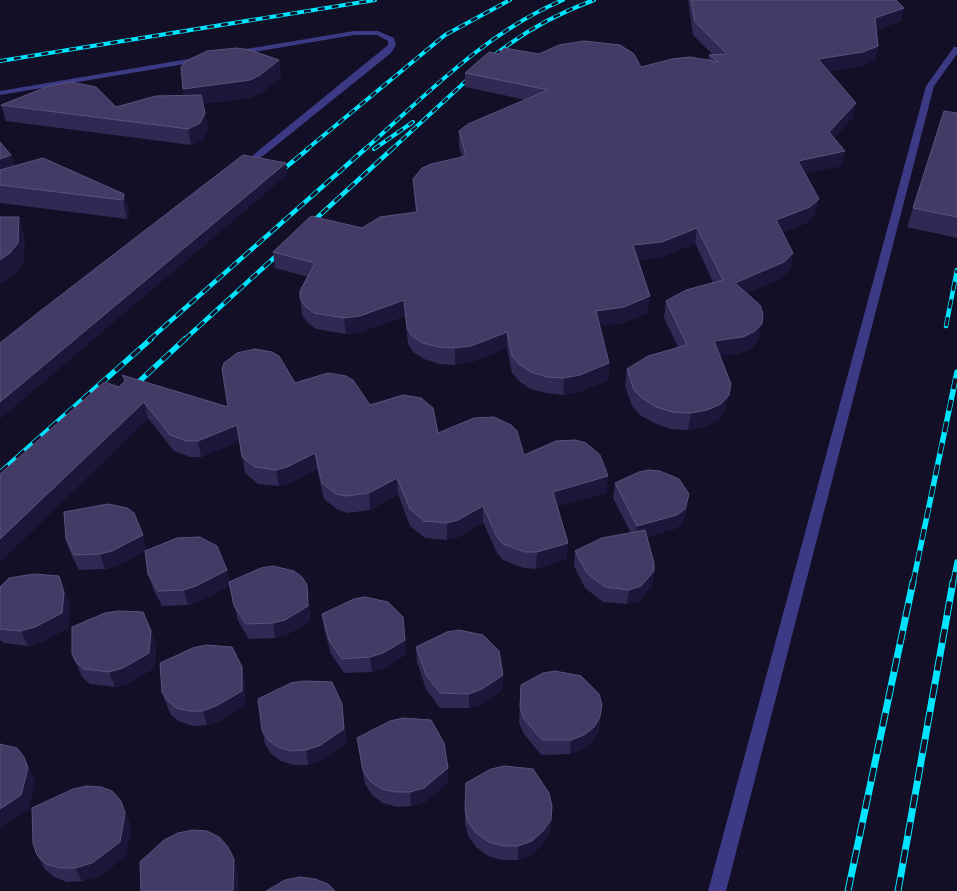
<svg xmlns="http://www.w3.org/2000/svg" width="957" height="891" viewBox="0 0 957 891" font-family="Montserrat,sans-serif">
  <rect width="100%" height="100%" fill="#130f26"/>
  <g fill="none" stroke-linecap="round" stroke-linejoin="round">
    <!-- service -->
    <g fill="#3d3a85" fill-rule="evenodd">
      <polygon points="354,31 378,31 394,38 396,45 391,53 258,160 252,160 252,156 388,45 388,41 377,35 354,35 237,55 233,53 234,51"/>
      <polygon points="954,47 957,47 957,54 934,86 726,891 708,891 926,86"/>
      <polygon points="200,57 203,57 203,61 0,95 0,91"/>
    </g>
    <!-- rail-far3 casing -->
    <g stroke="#00e5ff" stroke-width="4">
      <g id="rail-far3">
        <polyline points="0,61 375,0"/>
        <path d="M484 64C517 35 553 15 594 0"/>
        <polyline points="374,149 413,122"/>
        <polyline points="306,150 445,35 510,0"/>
        <path d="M364 150C426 95 485 33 563 0"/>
        <polyline points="391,150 466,81"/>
      </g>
    </g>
    <!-- rail-far2 casing -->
    <g stroke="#00e5ff" stroke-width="4.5">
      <g id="rail-far2">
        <polyline points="280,172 308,149"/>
        <polyline points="308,226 392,149"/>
        <polyline points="946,326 957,270"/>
        <polyline points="149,340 365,149"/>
        <polyline points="184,340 275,257"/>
      </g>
    </g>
    <!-- rail-far1 casing -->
    <g stroke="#00e5ff" stroke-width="5.5">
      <g id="rail-far1">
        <polyline points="130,390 185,339"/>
        <polyline points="0,473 151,339"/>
        <polyline points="913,583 957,372"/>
        <polyline points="953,583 957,562"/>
      </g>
    </g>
    <!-- rail casing -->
    <g stroke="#00e5ff" stroke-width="7">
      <g id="rail">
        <polyline points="848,891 913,582"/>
        <polyline points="898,891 953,582"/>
      </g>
    </g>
    <!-- rail-far3 -->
    <use href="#rail-far3" stroke="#130f26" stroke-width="2.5" stroke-dasharray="7" stroke-linecap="butt"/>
    <!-- rail-far2 -->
    <use href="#rail-far2" stroke="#130f26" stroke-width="3" stroke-dasharray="9" stroke-linecap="butt"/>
    <!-- rail-far1 -->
    <use href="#rail-far1" stroke="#130f26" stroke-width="4" stroke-dasharray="11" stroke-linecap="butt"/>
    <!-- rail -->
    <use href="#rail" stroke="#130f26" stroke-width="5" stroke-dasharray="14" stroke-linecap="butt"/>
  </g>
  <!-- wall -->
  <g fill="#312854">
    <polygon points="688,0 896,0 904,8 901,21 876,30 875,60 860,66 828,71 853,117 834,138 845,151 841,166 805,173 815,214 807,223 783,232 793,253 790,269 780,279 746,293 762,324 758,340 752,348 740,353 720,356 725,412 717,421 704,427 688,430 670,429 654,423 640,415 632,406 625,386 627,369 678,347 664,318 666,301 713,282 695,243 660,258 638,260 648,313 622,323 600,326 609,363 608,380 579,392 563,395 546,393 530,389 519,381 512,373 507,348 471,362 455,365 439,364 424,359 413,352 408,344 405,316 361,332 346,334 316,329 307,322 302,315 300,298 308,277 275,268 273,252 416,213 414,194 413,179 462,157 459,146 459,131 526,100 465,87 465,73 498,54 539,54 641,67 708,60 709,55 713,55 693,35"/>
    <polygon points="279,60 281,77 263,92 252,97 203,104 208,129 203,140 191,145 6,121 1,105 116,107 184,95 183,89"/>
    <polygon points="957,113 957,238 907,227 913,208"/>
    <polygon points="0,142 11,155 14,166 124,194 129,213 127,219 0,203"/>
    <polygon points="122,375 228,407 295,383 370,405 438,433 608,476 606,493 557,506 567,559 536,569 524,568 503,560 497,553 483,522 458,537 447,540 425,538 410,526 398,494 370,510 348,513 338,510 324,499 317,469 290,483 279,486 258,484 245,473 240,441 201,457 190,457 174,451 148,418 0,562 0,474 119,387 124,382"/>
    <polygon points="615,483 689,494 687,509 682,524 674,529 647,537 654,571 652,586 639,601 627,604 603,602 585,588 574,566 575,551 631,533 613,498"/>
    <polygon points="66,539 147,550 230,582 307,585 309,600 310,621 288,634 275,638 249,639 238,621 230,585 200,601 188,605 162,606 153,589 148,574 145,551 117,566 105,569 79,570 71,554"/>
    <polygon points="59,576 65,591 70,608 68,628 42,642 28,646 4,643 0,640 0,587"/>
    <polygon points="322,614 406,654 385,668 372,672 344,673 331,654 324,629"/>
    <polygon points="151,631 156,646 154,668 129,683 115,687 90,684 82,677 72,654"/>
    <polygon points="416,647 503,675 502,690 482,704 469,708 440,708 426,689 417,662"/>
    <polygon points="245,682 245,705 220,721 207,725 193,726 180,722 171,715 167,706 162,692"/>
    <polygon points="521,685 600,720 598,732 592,742 583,749 570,754 541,755 524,734 519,723"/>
    <polygon points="342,704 346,743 322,760 308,765 294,765 281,761 271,754 265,744 262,730"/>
    <polygon points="357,738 448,783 425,802 411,806 397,807 383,803 372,795 365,784 359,752"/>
    <polygon points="465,810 551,820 549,834 542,845 531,855 518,860 502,860 488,856 476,847 468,836 465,824"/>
    <polygon points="126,815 131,827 126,856 99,876 82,881 67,882 54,877 44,868 37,855"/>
  </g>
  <!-- shaded-wall -->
  <g fill="#1d163a">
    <polygon points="904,8 901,21 872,32 875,18"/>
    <polygon points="878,46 875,60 860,66 815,73 818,59"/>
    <polygon points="279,60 281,77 263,92 252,97 186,106 183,89"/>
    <polygon points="856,103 853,117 826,147 829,132"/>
    <polygon points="205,113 208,129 203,140 191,145 188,129"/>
    <polygon points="845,151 841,166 795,176 798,161"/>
    <polygon points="11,155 16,174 0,180 0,159"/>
    <polygon points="286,163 287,175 0,419 0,402"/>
    <polygon points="124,194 129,213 127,219 123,200"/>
    <polygon points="819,199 815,214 807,223 773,236 776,220"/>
    <polygon points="19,217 25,237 24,262 17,273 4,282 0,284 0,260"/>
    <polygon points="697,228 695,243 660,258 632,261 633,245"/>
    <polygon points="793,253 790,269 780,279 732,299 735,283"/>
    <polygon points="650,296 648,313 622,323 594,327 596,311"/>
    <polygon points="404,300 405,316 361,332 346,334 344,318"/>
    <polygon points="762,324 758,340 752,348 740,353 711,358 714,341"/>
    <polygon points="507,332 507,348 471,362 455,365 455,348"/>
    <polygon points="609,363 608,380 579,392 563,395 564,378"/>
    <polygon points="729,395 725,412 717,421 704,427 688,430 691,413"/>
    <polygon points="144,402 148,418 0,562 0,539"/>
    <polygon points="237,425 240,441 201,457 198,441"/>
    <polygon points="315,453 317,469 290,483 279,486 276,470"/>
    <polygon points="608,476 606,493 552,508 553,492"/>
    <polygon points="397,478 398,494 370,510 369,493"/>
    <polygon points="689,494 687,509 682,524 674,529 635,541 637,526"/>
    <polygon points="483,506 483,522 458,537 447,540 447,523"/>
    <polygon points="143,535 147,550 117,566 105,569 100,554"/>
    <polygon points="568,543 567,559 536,569 537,552"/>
    <polygon points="227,570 231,584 200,601 188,605 184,590"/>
    <polygon points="654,571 652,586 639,601 627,604 629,590"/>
    <polygon points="59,576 65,591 70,608 68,628 42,642 28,646 21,631"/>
    <polygon points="307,585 309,600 310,621 288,634 275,638 273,623"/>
    <polygon points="151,631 156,646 154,668 129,683 115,687 109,672"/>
    <polygon points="405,640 406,654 385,668 372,672 370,657"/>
    <polygon points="242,667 245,682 245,705 220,721 207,725 203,711"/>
    <polygon points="503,675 502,690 482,704 469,708 469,694"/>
    <polygon points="342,704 346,743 322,760 308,765 306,750"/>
    <polygon points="602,705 598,732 592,742 583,749 570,754 571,740"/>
    <polygon points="24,757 31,771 35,782 29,810 0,828 0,809"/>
    <polygon points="448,768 448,783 425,802 411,806 410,792"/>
    <polygon points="121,801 131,827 126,856 99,876 82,881 75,868"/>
    <polygon points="552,806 549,834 542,845 531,855 518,860 518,846"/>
    <polygon points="234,859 238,873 238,891 232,891"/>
  </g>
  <!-- building -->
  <g fill="#433a66" stroke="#5a527e">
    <polygon points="691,0 896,0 904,8 875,18 878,46 863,52 818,59 856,103 829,132 845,151 798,161 819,199 810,207 776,220 793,253 784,262 735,283 760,305 763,314 762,324 755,331 743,337 714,341 731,384 729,395 721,404 707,410 691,413 673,412 656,407 642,398 634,390 627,369 648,356 687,345 666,301 686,290 723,280 697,228 662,242 633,245 650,296 624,307 596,311 609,363 580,375 564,378 547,377 531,372 519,364 512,356 507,332 471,346 455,348 438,347 423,343 412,336 407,328 404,300 360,316 344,318 314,313 305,306 300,298 300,291 315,263 273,252 311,216 362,228 380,217 417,212 413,179 422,168 431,164 466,156 459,131 468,124 548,90 465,73 489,52 498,54 504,48 539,54 559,45 584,41 620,45 634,54 641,67 672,59 690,57 719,62 709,55 727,54 695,22"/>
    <polygon points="237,48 250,50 279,60 260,75 250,80 183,89 181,67 186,61 207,51"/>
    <polygon points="71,82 96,87 116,107 156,96 201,95 205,113 200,123 188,129 1,105 49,86"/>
    <polygon points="944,111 957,113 957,217 913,208"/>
    <polygon points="0,142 11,155 0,159"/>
    <polygon points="243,155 286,163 0,402 0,343 39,312"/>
    <polygon points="43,158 124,194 123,200 0,185 0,170"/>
    <polygon points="0,217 19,217 18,243 10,253 0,260"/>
    <polygon points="255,349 272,352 279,356 295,383 328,373 346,376 353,380 370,405 403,395 421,398 433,408 438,433 474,418 494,417 511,425 517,431 524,455 556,441 576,440 586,443 600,455 608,476 553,492 568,543 537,552 525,552 503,544 497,537 483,506 458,520 447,523 424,521 410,509 397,478 369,493 346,496 336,494 322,483 315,453 287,467 276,470 255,467 242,457 237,425 198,441 187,441 170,435 144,402 0,539 0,474 104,382 119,387 126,380 122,375 228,407 222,369 224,363 237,353"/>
    <polygon points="649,470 660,471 679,479 689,494 685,509 677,515 637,526 615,483 639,472"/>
    <polygon points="108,504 127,508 134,513 143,535 112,551 100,554 74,555 66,539 64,512"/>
    <polygon points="645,530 654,563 654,571 641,586 629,590 605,587 587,573 575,551 602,538"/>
    <polygon points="200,537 217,546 227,570 196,586 184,590 158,591 148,574 145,551 177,538"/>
    <polygon points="273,566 294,571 302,577 307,585 308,606 285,620 273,623 246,624 234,606 229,582 261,568"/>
    <polygon points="34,574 59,576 64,593 62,613 35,627 21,631 0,629 0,587 9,578"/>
    <polygon points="365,597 388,602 403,617 405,640 383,653 370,657 342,659 329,640 322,614 354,599"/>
    <polygon points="118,611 143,612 151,631 149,653 123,668 109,672 84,669 76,662 72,654 72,627 105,613"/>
    <polygon points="459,630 483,635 499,651 503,675 482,689 469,694 440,693 426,675 416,647 447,632"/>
    <polygon points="206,645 232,647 242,667 242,691 216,706 203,711 189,711 176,708 167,700 162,692 160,663 193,648"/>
    <polygon points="555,671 581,676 599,694 602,705 600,717 594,727 584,735 571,740 542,740 524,719 520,708 521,685 543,673"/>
    <polygon points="304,681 332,682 342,704 344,729 319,746 306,750 291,751 278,747 268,740 262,730 258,699 291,683"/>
    <polygon points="403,718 431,720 444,743 448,768 424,788 410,792 395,792 382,789 370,781 363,770 357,738 390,721"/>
    <polygon points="0,744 17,748 24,757 28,768 21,795 0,809"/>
    <polygon points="505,766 533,769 549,793 552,806 551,820 543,831 532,841 518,846 503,846 489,842 476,833 468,822 465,810 466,783 491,769"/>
    <polygon points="87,786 101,787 112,791 121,801 125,813 120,842 92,863 75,868 60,868 46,864 37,855 33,843 32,808 73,789"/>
    <polygon points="193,830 207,831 219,837 228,847 234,859 233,890 232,891 141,891 140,862 164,840 178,833"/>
    <polygon points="300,877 315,879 328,884 335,891 266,891 285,880"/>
  </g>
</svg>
